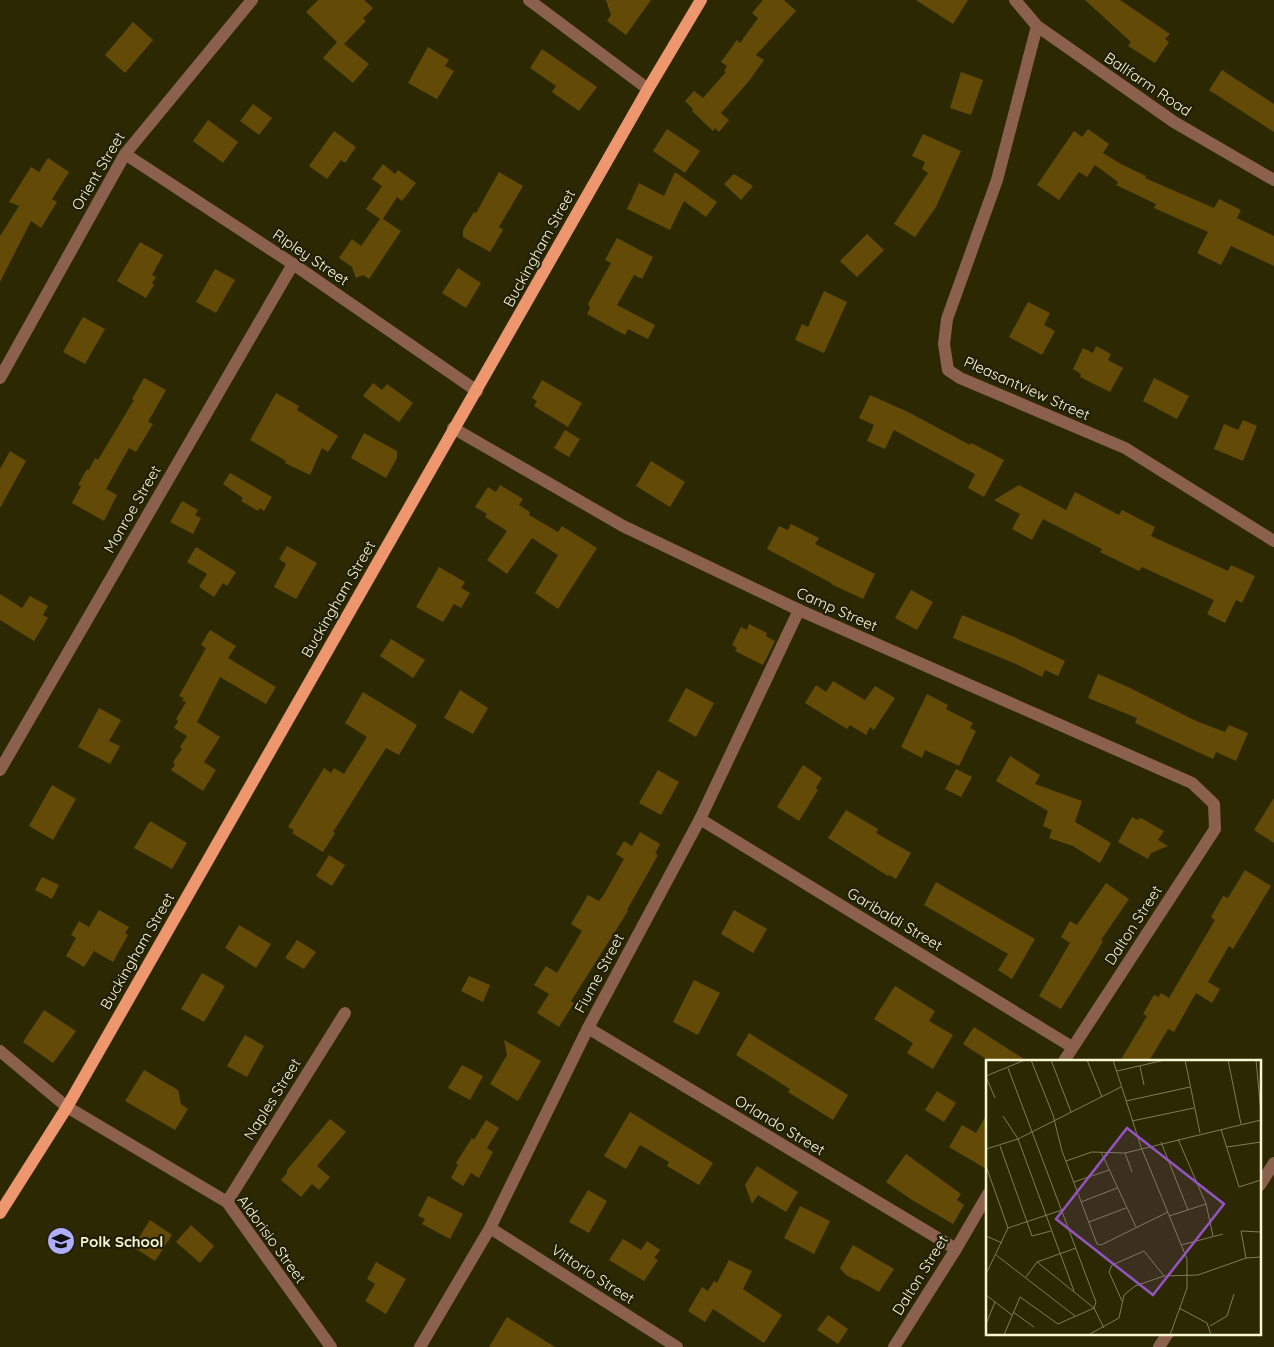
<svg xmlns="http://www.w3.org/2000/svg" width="1274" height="1347" viewBox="0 0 1274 1347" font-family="Quicksand,sans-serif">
  <rect width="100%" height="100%" fill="#2c2902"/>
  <!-- building -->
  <g fill="#634a06">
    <polygon points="318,0 364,0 373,8 363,18 366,21 344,44 369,64 353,83 323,58 337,42 306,12"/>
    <polygon points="606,0 651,0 626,35 607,21 611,15"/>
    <polygon points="763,0 784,0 796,11 756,55 764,60 749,81 721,113 729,120 719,132 715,128 713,131 692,111 693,109 685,101 694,91 703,98 726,72 724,71 727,66 721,62 737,40 740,43 758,18 752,13"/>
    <polygon points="916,0 968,0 953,24"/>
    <polygon points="1085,0 1120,0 1170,34 1165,39 1169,42 1155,63 1128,46 1131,42"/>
    <polygon points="133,22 153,40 125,73 105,55"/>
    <polygon points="428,47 449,60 445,66 454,71 437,99 408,83"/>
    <polygon points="542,49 597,87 579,111 552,92 556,86 530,68"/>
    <polygon points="1222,70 1274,104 1274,132 1209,90"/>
    <polygon points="961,72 983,80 971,115 950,108"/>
    <polygon points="253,104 272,118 259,135 240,121"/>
    <polygon points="208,120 238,142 223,163 193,141"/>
    <polygon points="667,129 700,151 685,173 653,151"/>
    <polygon points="1088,129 1109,144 1103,153 1121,164 1146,176 1145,178 1214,208 1219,199 1241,210 1237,218 1274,236 1274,266 1231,246 1221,265 1197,253 1208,232 1154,208 1156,204 1116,185 1118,182 1095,165 1087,177 1079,172 1059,200 1037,185 1074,131 1082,137"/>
    <polygon points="334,131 356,147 345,163 341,160 327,179 309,166"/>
    <polygon points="923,134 961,151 936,207 915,237 894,224 928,173 922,169 925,162 912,156"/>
    <polygon points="48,158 69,172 52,199 57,202 41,228 31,221 0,282 0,236 19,206 9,202 31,167 39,172"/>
    <polygon points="383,164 395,174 398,170 416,183 402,201 397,197 383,219 401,231 369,279 363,275 356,278 352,267 339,258 352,239 361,246 380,219 366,209 382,186 372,179"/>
    <polygon points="499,172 523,186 499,227 503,230 490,252 463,237 463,230 474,212 476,213"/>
    <polygon points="675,172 717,202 706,217 684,201 670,230 627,209 639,183 664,196"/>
    <polygon points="734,174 753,186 741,200 724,184"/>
    <polygon points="867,234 884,250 857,277 840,261"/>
    <polygon points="617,238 653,257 642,279 634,275 617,305 655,325 648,339 628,329 625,335 587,314 590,308 588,304 611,263 605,260"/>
    <polygon points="140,242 163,255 152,275 156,277 152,283 154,285 146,298 117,281"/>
    <polygon points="458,268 481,283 466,308 442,293"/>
    <polygon points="215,269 235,280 216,313 196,302"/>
    <polygon points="824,291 847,302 824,353 795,340 802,324 808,327"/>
    <polygon points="1028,302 1050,313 1044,325 1055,331 1042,355 1009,337"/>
    <polygon points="83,317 105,329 85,364 63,352"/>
    <polygon points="1096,346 1111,354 1108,360 1123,368 1110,392 1080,377 1081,374 1073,369 1083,348 1093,353"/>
    <polygon points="144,378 166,390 148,422 153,424 136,452 129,448 106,489 117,495 104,521 72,503 81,486 78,485 87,469 89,470 95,458 98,460 134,400 132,399"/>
    <polygon points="1154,378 1189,396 1177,419 1143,401"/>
    <polygon points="542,380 582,403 568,427 534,406 537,401 532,398"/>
    <polygon points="373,383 382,390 387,384 413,403 399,422 363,396"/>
    <polygon points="276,393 299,406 297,410 338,436 328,452 322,448 310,475 285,463 286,461 250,440"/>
    <polygon points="870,395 908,412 970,445 971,443 1004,460 984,497 968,488 975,474 894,430 885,449 867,441 874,425 859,418"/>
    <polygon points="1243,420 1257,426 1243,461 1214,449 1224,424 1238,430"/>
    <polygon points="565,430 580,439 569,457 554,448"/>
    <polygon points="364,433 397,451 397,458 386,478 351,458"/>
    <polygon points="10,451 26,461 0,508 0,469"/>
    <polygon points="651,461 685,482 670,507 636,486"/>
    <polygon points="230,473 272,497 264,511 260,508 258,511 241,501 243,498 223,484"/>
    <polygon points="500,485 523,499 519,505 530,512 529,515 558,532 562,526 597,548 558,609 535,593 558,555 532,538 507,574 487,560 507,531 485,517 487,514 475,507 488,487 496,492"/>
    <polygon points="1019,485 1066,510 1075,492 1119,515 1122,510 1155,527 1151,536 1228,571 1231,565 1255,576 1242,603 1236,600 1225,623 1207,614 1214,600 1142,567 1139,571 1100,552 1102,549 1043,519 1032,540 1012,529 1020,514 994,500"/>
    <polygon points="182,501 198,510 195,515 201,518 193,534 170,522"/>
    <polygon points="791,524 819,538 815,544 875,574 863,599 831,584 831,583 767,549 779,526 788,530"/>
    <polygon points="287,546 317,563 296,599 274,587 286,564 279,559"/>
    <polygon points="196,547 236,572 227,586 223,583 214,597 199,587 207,574 187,562"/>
    <polygon points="439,567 465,582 461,588 470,593 461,608 454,604 443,622 416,607"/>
    <polygon points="911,590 933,602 917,630 895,618"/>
    <polygon points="0,594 22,608 30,596 48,606 43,615 48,618 34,641 0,620"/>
    <polygon points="962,615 1014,637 1065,661 1058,676 1045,670 1042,677 1016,664 953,638"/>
    <polygon points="749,624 767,633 766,636 775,641 763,665 735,651 737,648 732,645 741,627 747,630"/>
    <polygon points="210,630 236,646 228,658 276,687 266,704 220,677 197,722 220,737 204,762 216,770 203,791 171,770 175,765 173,762 182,749 180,747 187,736 174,728 178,721 176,719 186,702 182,701 184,698 179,696 206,648 201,645"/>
    <polygon points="391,639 425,660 413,678 380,656"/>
    <polygon points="1098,674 1128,687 1196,721 1225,732 1229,725 1248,733 1236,761 1216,752 1213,759 1135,723 1137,718 1088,698"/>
    <polygon points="833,681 865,700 875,686 895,698 874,730 870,727 866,735 850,725 847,729 805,703 816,685 826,692"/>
    <polygon points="686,688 714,703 696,737 668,721"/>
    <polygon points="460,690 488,708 473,734 444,718"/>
    <polygon points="363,692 417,725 399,755 386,748 333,832 335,833 323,852 292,833 294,830 288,827 324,768 331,773 334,768 344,774 367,737 345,723"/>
    <polygon points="927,694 948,705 946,709 973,723 970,728 976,731 959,766 925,750 922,758 901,747"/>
    <polygon points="99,708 121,720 109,741 120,746 110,764 78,747"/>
    <polygon points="1010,756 1040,775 1035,784 1082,801 1075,822 1111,843 1100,863 1073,846 1049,838 1052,830 1043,826 1048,811 996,781"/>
    <polygon points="803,765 822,778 816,788 818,790 799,821 777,807"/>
    <polygon points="956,769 972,777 961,797 945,789"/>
    <polygon points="658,770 679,782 661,815 639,803"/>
    <polygon points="52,785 76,799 53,840 29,826"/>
    <polygon points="1274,798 1274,843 1254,830"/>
    <polygon points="846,810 878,829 876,833 911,853 896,879 889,875 888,876 828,838"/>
    <polygon points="1132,817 1137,820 1141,818 1164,831 1158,840 1168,846 1151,853 1148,859 1118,842"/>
    <polygon points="150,821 187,843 172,869 134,848"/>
    <polygon points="640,832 660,844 655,854 658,855 627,910 628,911 571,1001 574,1003 559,1027 537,1013 549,994 534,985 546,966 557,973 582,931 571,924 588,895 599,901 603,896 624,859 616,854 624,841 632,846"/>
    <polygon points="329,855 345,865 332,886 316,876"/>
    <polygon points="1245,870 1271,886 1233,949 1229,946 1208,982 1220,989 1212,1003 1196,993 1174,1032 1168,1029 1149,1061 1120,1061 1147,1016 1143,1014 1154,995 1159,997 1161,993 1169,998 1215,920 1211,917 1223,896 1228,898"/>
    <polygon points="42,877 59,885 52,899 35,890"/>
    <polygon points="936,882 1035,939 1012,979 998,970 1008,954 924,905"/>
    <polygon points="1106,883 1129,899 1101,940 1103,941 1098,950 1061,1009 1039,996 1070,943 1061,937 1070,921 1077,925"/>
    <polygon points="99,910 129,927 125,933 128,935 113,962 94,951 84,967 66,956 76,938 71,935 79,921 89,927"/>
    <polygon points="734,910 767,929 753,953 721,934"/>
    <polygon points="239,925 271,944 256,968 225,948"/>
    <polygon points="297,940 316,952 304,969 285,958"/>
    <polygon points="202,973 225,986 204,1022 181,1009"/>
    <polygon points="469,976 490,985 483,1002 461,991"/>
    <polygon points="694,980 720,993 698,1035 673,1022"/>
    <polygon points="895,986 935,1011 929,1021 953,1035 933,1069 907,1053 913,1043 874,1019"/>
    <polygon points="44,1010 76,1031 53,1063 23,1042"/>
    <polygon points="974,1027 1027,1061 989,1061 963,1044"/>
    <polygon points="749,1033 848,1095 833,1120 788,1092 790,1089 736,1055"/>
    <polygon points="245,1035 264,1046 247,1077 227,1066"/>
    <polygon points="504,1040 541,1061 518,1101 490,1084 507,1055"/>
    <polygon points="462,1065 483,1076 470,1100 448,1088"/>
    <polygon points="144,1070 178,1090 181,1104 188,1109 175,1130 125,1101"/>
    <polygon points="937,1091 956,1103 944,1122 925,1110"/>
    <polygon points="630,1112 713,1163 699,1185 667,1166 669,1162 640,1145 626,1169 604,1156"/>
    <polygon points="988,1112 988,1170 949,1147 962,1125 976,1133"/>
    <polygon points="330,1119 346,1132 317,1166 330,1177 319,1190 312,1184 301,1197 281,1180 287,1173 287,1170"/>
    <polygon points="486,1120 499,1128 487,1148 493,1152 479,1178 471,1173 463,1186 451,1178 458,1165 456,1163 472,1138 474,1140"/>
    <polygon points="906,1154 961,1194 957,1200 964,1205 953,1224 912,1200 886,1182"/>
    <polygon points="757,1166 798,1192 786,1212 758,1195 752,1204 745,1185"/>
    <polygon points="588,1190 607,1201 589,1233 569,1222"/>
    <polygon points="428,1196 463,1214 450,1239 422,1224 425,1219 418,1216"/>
    <polygon points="800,1206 830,1221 814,1254 784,1238"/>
    <polygon points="150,1220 172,1235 155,1261 133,1247"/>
    <polygon points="191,1225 214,1246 200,1263 176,1242"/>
    <polygon points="623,1239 641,1250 647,1241 660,1250 654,1258 658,1260 644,1281 609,1260"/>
    <polygon points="853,1245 894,1269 879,1292 856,1279 855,1280 846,1275 840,1268"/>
    <polygon points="729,1260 752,1271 743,1289 782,1315 764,1343 713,1309 705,1322 688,1311 702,1287 708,1291 714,1281 717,1283"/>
    <polygon points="376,1262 406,1279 386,1314 365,1301 375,1284 367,1279"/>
    <polygon points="828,1315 848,1329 838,1344 817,1330"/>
    <polygon points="507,1317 555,1347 489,1347"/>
  </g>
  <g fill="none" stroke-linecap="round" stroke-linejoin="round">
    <!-- minor -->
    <g stroke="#8b604d" stroke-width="12">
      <polyline points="529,0 648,89"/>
      <polyline points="1015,0 1037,26 1174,122 1274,180"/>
      <polyline points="1037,26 997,180 947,319 944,344 948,370 960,378 1125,448 1274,541"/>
      <polyline points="125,154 293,264 477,391"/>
      <polyline points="0,378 125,154 252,0"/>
      <polyline points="453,428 623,526 799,610 1192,783 1214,804 1215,829 1064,1061"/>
      <polyline points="0,770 293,264"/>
      <polyline points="700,819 1072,1047"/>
      <polyline points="588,1028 956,1249"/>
      <polyline points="0,1051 67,1107 227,1202 331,1347"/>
      <polyline points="1260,1185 1274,1163"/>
      <polyline points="227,1202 345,1013"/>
      <polyline points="490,1228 677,1347"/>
      <polyline points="420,1347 490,1228 588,1028 700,819 799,610"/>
      <polyline points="894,1347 956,1249 988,1194"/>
      <polyline points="1159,1347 1168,1333"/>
    </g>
    <!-- major -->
    <polyline stroke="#ee976f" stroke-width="12" points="0,1213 67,1107 648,89 701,0"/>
  </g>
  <!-- icons -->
  <defs>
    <g id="school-disc" transform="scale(1.4375)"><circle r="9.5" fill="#b0aefa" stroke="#211f08"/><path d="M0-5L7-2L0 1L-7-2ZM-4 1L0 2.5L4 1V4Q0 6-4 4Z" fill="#111"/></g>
  </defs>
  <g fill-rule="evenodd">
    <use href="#school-disc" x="61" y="1241"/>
  </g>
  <g text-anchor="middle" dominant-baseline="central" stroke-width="4.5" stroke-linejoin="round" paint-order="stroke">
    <!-- street labels -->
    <g font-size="15" fill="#f8f7d3" stroke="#211f08">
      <text transform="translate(1148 84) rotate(34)">Ballfarm Road</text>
      <text transform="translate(98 171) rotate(-59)">Orient Street</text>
      <text transform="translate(539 248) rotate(-61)">Buckingham Street</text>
      <text transform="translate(311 257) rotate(34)">Ripley Street</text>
      <text transform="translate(1027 388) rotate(24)">Pleasantview Street</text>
      <text transform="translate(132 509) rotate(-60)">Monroe Street</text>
      <text transform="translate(338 599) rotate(-60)">Buckingham Street</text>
      <text transform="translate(837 609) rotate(24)">Camp Street</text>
      <text transform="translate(895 919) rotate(31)">Garibaldi Street</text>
      <text transform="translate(1133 925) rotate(-57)">Dalton Street</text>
      <text transform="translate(137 951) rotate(-60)">Buckingham Street</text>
      <text transform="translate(599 973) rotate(-62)">Fiume Street</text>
      <text transform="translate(272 1099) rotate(-58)">Naples Street</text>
      <text transform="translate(780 1125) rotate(31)">Orlando Street</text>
      <text transform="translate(272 1239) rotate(54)">Aldorisio Street</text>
      <text transform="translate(593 1274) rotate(33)">Vittorio Street</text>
      <text transform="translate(920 1275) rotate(-58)">Dalton Street</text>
    </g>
    <!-- poi labels -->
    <g font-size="15" font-weight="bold" fill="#f8f7d3" stroke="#211f08" text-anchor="start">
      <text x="80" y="1241">Polk School</text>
    </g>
  </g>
  <!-- overview -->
  <g transform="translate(986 1060)">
    <rect width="275" height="275" fill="#2c2902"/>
    <path fill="none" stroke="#7e7b56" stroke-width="1" d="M45 0 67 55 76 91 111 184 115 185 182 152M65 0 85 52M101 0 116 37M127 0 155 87 201 199V228L184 275M199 0 214 73M242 0 255 64M270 0 275 53M154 6 158 25M22 8 110 242 108 248M131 11 179 0M0 16 39 0M0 17 9 38M140 41 204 27M17 56 32 79 88 231M146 61 208 48M235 69 253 127 275 120M192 79 220 144 227 176M175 82 202 150M14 86 46 176 65 171M241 87 275 82M0 89 32 79 135 27M115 92 150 167M139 93 146 112M80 101 106 92 139 93 275 60M0 106 22 168M88 122 123 110M95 142 131 128M183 156 220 144M103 162 140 148M0 176 16 183M195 185 237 174M10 195 89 256M260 198 255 171 275 172M51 202 108 248 118 268M0 214 22 168 76 150M40 217 51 202 90 188M0 235 26 255M136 241 123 212 126 205 158 191 178 216M193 248 221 263 225 275M27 252 48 267M0 264 9 242M224 266 241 256 248 234M18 275 34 237 72 264 108 248M102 275 133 258 138 235 149 226 178 216 212 215 260 198 275 197"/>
    <path fill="#9455c3" fill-opacity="0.15" stroke="#9455c3" stroke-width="2.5" d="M141 68 238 144 167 235 70 159Z"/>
    <rect width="275" height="275" fill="none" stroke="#f8f7d3" stroke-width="2.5"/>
  </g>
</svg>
